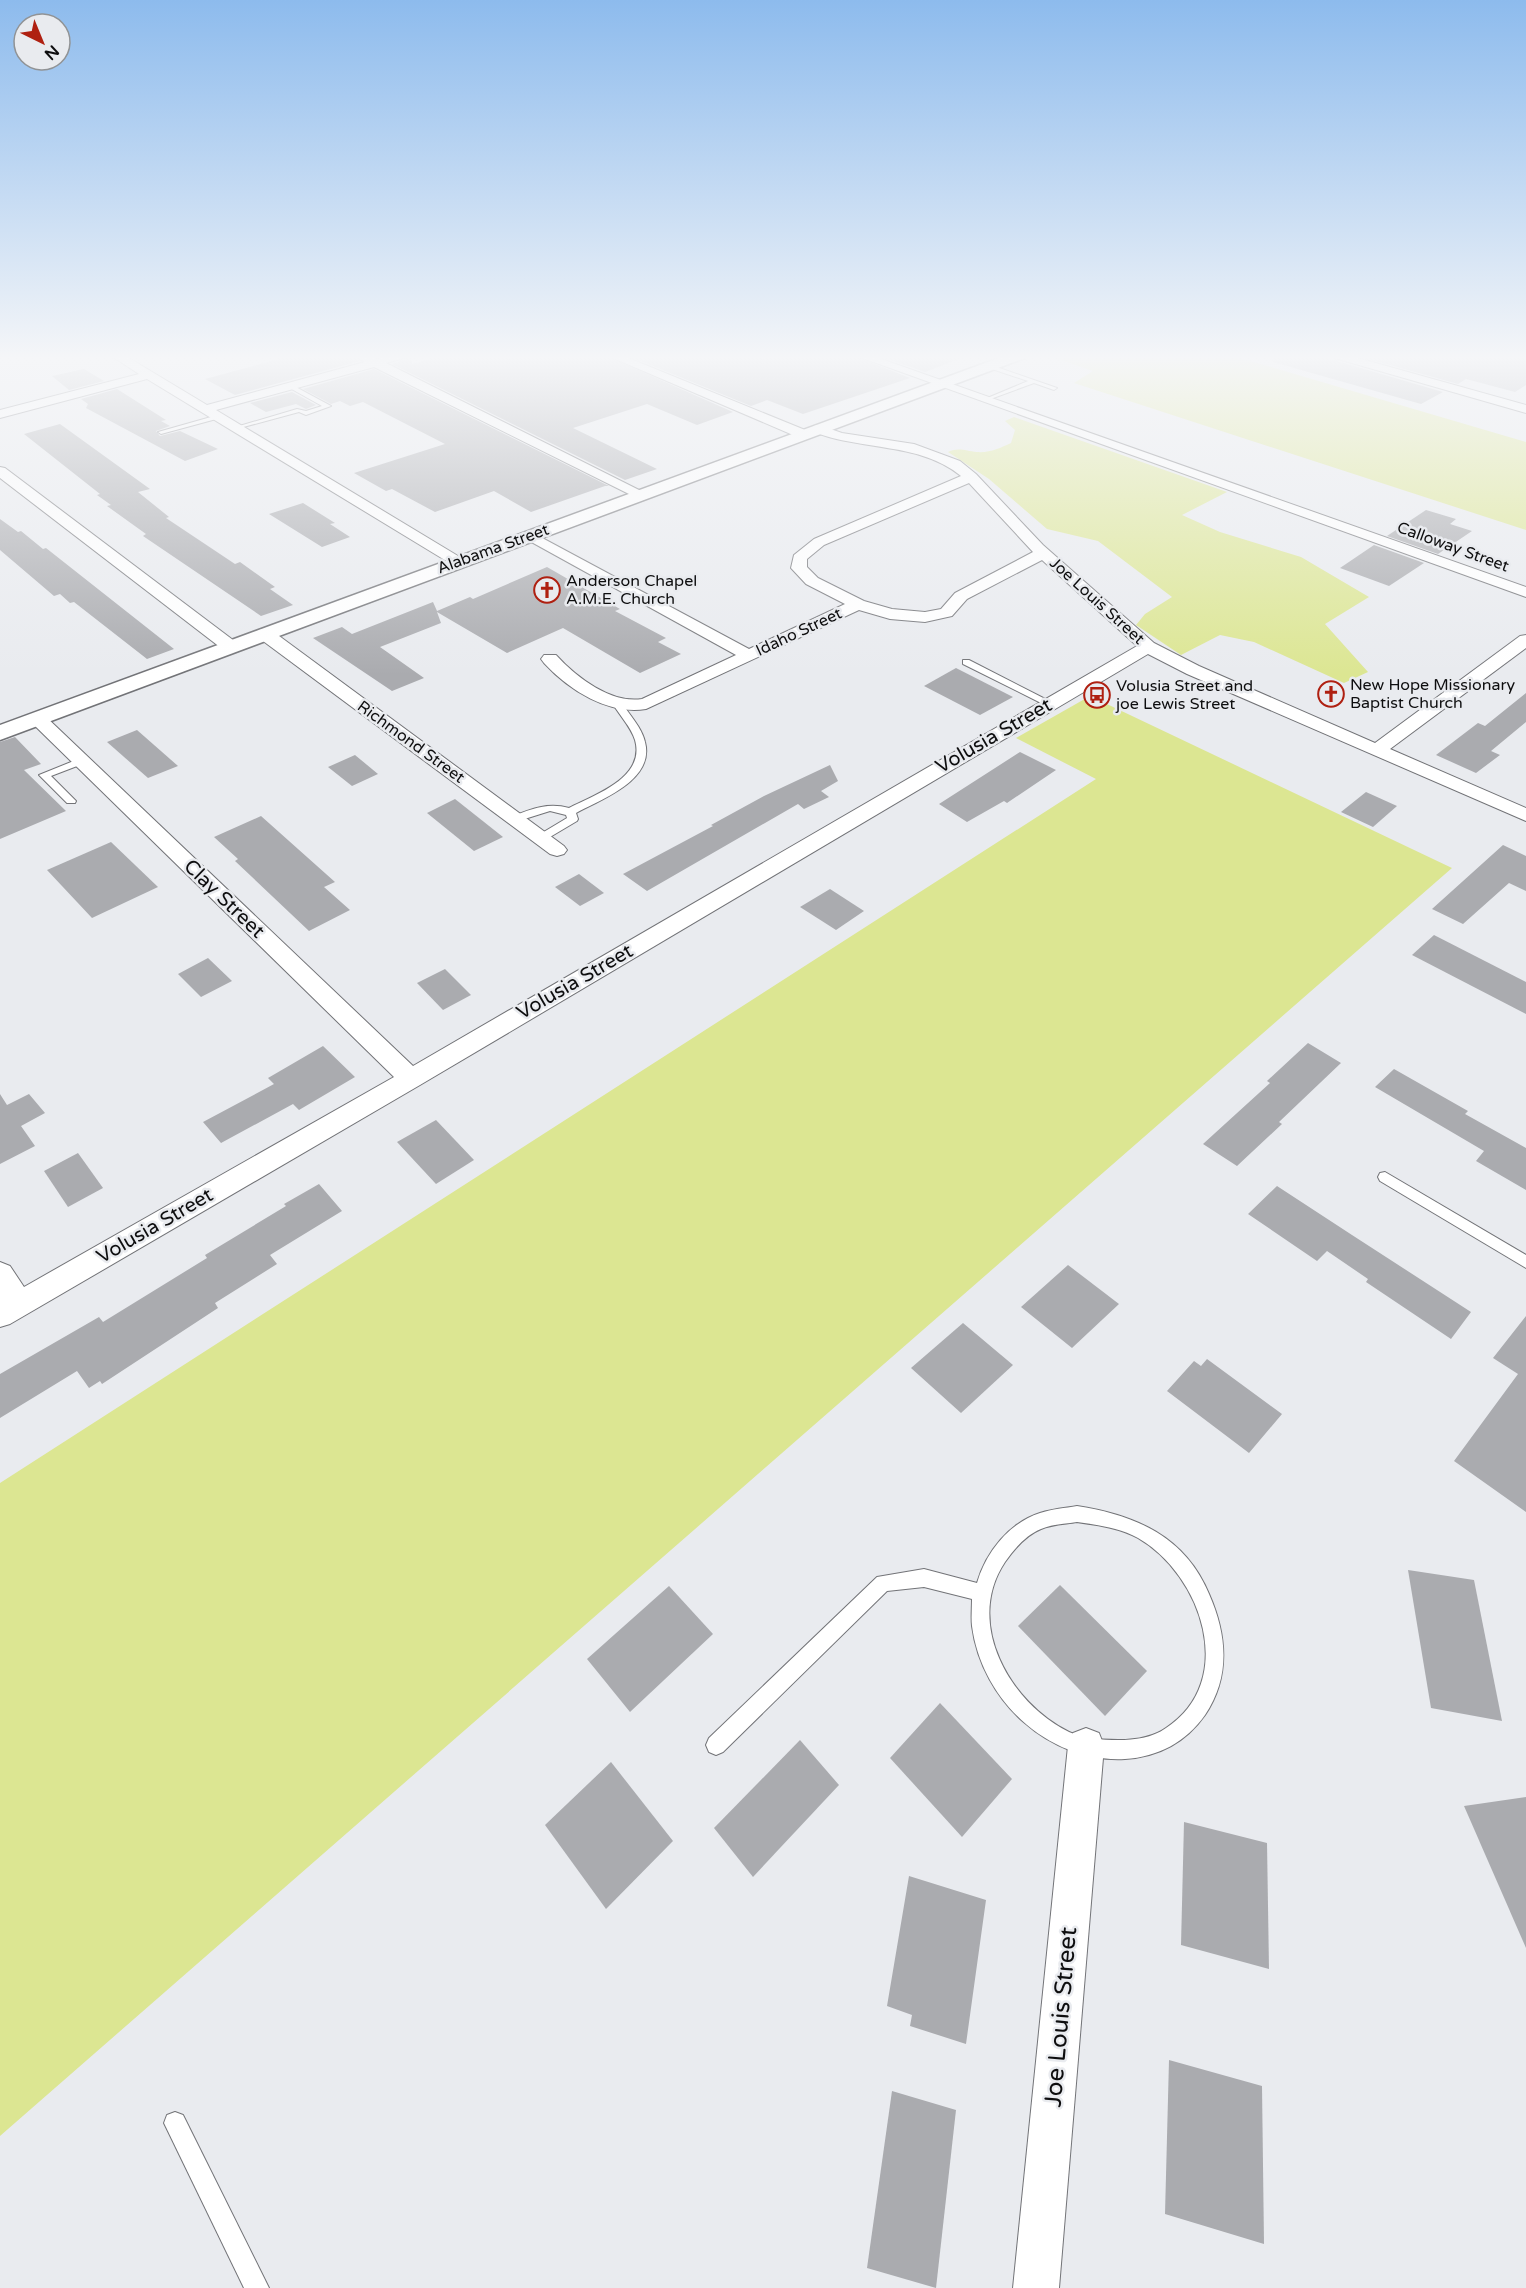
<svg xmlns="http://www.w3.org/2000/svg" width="1526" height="2288" viewBox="0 0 1526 2288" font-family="'Varela Round',sans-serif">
  <rect width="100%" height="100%" fill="#e9ebef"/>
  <!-- green -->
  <g fill="#dce692">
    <polygon points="1047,355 1230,355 1526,442 1526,530 1074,383 1093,371"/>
    <path d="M1014 417 1227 492 1182 515 1220 532 1301 557 1369 597 1325 624 1368 672 1344 683 1254 642 1220 635 1181 655 1136 625 1145 614 1172 597 1098 541 1047 529 989 479 948 452C959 447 965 451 977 452 990 453 1000 448 1011 443L1015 430 1005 421Z"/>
    <polygon points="1090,696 1452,868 0,2136 0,1483 1096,779 1016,738"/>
  </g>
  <!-- building -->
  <g fill="#aaabaf">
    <polygon points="294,355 352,355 360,361 235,395 205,379"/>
    <polygon points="444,355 604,355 733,412 697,425 647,404 573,428 657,469 625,480 392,364 408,359 411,356 412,364"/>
    <polygon points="626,355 852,355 910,378 803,414 767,400 751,406"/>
    <polygon points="876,355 964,355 964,357 925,372"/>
    <polygon points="1274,355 1327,355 1330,359 1443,392 1421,404 1273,362"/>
    <polygon points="1354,355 1526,355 1526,385 1515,392 1466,379 1458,384"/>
    <polygon points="84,369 104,381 69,390 52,376"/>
    <polygon points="374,369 609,486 605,486 531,512 494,491 435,512 392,489 386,491 354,473 445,444 363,402 350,406 340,401 331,404 303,389"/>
    <polygon points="117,389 166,420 161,421 170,426 156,431 160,436 180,431 218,449 185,461 86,408 88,404 81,399"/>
    <polygon points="292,392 316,405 306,409 296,404 266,412 250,403"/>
    <polygon points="60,424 150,489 138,492 169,517 166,518 235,564 240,562 275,587 270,589 293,605 261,616 143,536 146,534 107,506 111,505 97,495 100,494 24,434"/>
    <polygon points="303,503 335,523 330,524 350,537 322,547 269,514"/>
    <polygon points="1426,510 1456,519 1450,524 1472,531 1438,554 1387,536"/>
    <polygon points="0,519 18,532 21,531 43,549 46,548 174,649 147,659 74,602 70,603 60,594 54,596 0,550"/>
    <polygon points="1374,545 1424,563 1389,586 1340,568"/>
    <polygon points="547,567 620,609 615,611 666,638 658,642 681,654 640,673 563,628 507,653 437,612 441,623 380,647 424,678 392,691 313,638 342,627 352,634 433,602 437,611 470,597 473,599"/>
    <polygon points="956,668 1013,697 980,715 924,686"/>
    <polygon points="1526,693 1526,722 1491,751 1500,755 1476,773 1436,755 1478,723 1485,726"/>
    <polygon points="137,730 178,766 148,778 107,742"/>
    <polygon points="15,737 41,764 24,770 66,811 0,839 0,742"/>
    <polygon points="1020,752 1056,770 1007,803 1004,801 967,822 939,804"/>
    <polygon points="355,755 378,774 352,786 328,767"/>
    <polygon points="830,765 838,781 821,791 829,797 804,809 798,804 647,891 623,874 713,826 711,825 764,796"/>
    <polygon points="1366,792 1397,806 1373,827 1341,812"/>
    <polygon points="455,799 503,837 474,851 427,813"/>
    <polygon points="261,816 335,882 324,887 350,910 309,931 235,861 238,859 214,837"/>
    <polygon points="111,842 158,887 92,918 47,870"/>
    <polygon points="1503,845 1526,856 1526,891 1509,883 1463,924 1432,909"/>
    <polygon points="579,874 604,893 580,906 555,887"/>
    <polygon points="830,889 864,911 836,930 800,907"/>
    <polygon points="1434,935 1526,982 1526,1014 1412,955"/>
    <polygon points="208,958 232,981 201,997 178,974"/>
    <polygon points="445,969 471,995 443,1010 417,983"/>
    <polygon points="1308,1043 1341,1063 1279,1122 1282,1124 1237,1166 1203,1144 1270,1083 1267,1081"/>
    <polygon points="323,1046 355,1077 299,1110 293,1104 221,1143 203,1122 274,1084 268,1078"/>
    <polygon points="1394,1069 1468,1111 1465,1114 1526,1148 1526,1190 1476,1161 1484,1151 1375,1087"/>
    <polygon points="0,1094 7,1105 29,1094 45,1113 21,1126 35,1146 0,1164"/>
    <polygon points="436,1120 474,1160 436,1184 397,1142"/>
    <polygon points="78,1153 103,1188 68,1207 44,1171"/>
    <polygon points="319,1184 342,1211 270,1255 277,1264 215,1303 218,1308 102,1384 100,1381 89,1388 77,1371 0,1418 0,1374 99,1317 103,1322 207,1258 205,1255 286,1206 284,1204"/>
    <polygon points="1277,1186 1352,1235 1471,1312 1451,1339 1366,1282 1368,1279 1327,1251 1317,1261 1248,1214"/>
    <polygon points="1068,1265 1119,1304 1072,1348 1021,1307"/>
    <polygon points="1526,1316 1526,1512 1454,1461 1518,1374 1493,1358"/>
    <polygon points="963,1323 1013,1365 961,1413 911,1368"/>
    <polygon points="1207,1359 1282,1414 1249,1453 1167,1391 1194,1361 1201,1366"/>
    <polygon points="1408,1570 1474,1580 1502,1721 1431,1708"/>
    <polygon points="1060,1585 1147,1671 1105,1716 1018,1626"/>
    <polygon points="669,1586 713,1634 630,1712 587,1659"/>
    <polygon points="940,1703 1012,1779 962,1837 890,1758"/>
    <polygon points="800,1740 839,1785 753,1877 714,1828"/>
    <polygon points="611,1762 673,1841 606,1909 545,1825"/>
    <polygon points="1526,1797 1526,1948 1464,1806"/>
    <polygon points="1184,1822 1267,1843 1269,1969 1181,1945"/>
    <polygon points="909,1876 986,1900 966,2044 910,2026 912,2015 887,2006"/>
    <polygon points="1169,2060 1262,2086 1264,2244 1165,2214"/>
    <polygon points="892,2091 956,2110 936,2288 867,2268"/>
  </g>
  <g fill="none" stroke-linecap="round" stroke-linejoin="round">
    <!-- service casing -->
    <g stroke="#727377" stroke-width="2">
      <g id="service">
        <polygon points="988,364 1057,388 1054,390 1034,383 985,401 985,399 1028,381 986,367"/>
        <polygon points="288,385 292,385 331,406 306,415 299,412 236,429 236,427 297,409 306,411 322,406 288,387"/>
        <polygon points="218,415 220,418 161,434 158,432"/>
        <polygon points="963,660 969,660 1055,704 1047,706 963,664"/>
        <path d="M615 702H621C629 714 642 728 645 742 655 780 602 799 576 813L578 819 577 821 545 840H537V836L567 818 566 815 550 811 515 822 510 819 511 817C531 809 548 802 569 808 594 795 646 778 635 740 631 727 620 716 613 704Z"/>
        <polygon points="81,758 85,759 85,763 51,776 76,801 75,803 67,803 39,775"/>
        <polygon points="1385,1172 1526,1255 1526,1268 1380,1181 1378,1177 1380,1173"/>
        <path d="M1077 1506C1135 1515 1185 1536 1209 1594 1227 1635 1231 1676 1205 1715 1186 1742 1158 1757 1125 1759 1049 1763 982 1701 972 1626 971 1618 972 1608 972 1599L924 1587 887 1591 723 1752 716 1755 709 1752 706 1745 709 1738 877 1577 924 1569 977 1583C986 1552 1009 1523 1040 1513 1052 1509 1065 1508 1077 1506ZM1077 1522C1098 1525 1120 1528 1138 1538 1202 1575 1238 1681 1166 1728 1152 1738 1135 1740 1118 1740 1102 1740 1084 1739 1069 1732 1010 1703 964 1623 1005 1562 1014 1549 1026 1535 1041 1529 1052 1524 1065 1524 1077 1522Z"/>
        <polygon points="175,2112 183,2115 269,2288 244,2288 164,2123 167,2115"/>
      </g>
    </g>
    <!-- minor casing -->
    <g stroke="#727377" stroke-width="2">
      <g id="minor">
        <polygon points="110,355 124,355 207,405 365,362 354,355 368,355 377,359 391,355 409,355 407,357 386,363 649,495 647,498 637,498 374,367 216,410 463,559 466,562 463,565 453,565 147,379 0,418 0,410 139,374"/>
        <polygon points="606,355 621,355 810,432 812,435 805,439 800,438"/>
        <polygon points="854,355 870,355 1526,587 1526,597"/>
        <polygon points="1329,355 1347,355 1526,405 1526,413 1331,357"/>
        <path d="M819 425 842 433 914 444 960 461 976 474 1043 545 1154 643 1199 666 1375 743 1520 636 1526 635V648L1390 749 1526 808V821L1187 674 1148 654 420 1085 10 1324 0 1327V1262L10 1266 24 1287 394 1077 32 723 29 719 32 715H44L413 1066 1137 646 1042 560 967 599 952 616 925 622 890 619 859 610 646 709C608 715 569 690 544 663L541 659 544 655H556C576 677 611 704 642 699L736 655 526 539 524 536 531 532 749 649 845 604 806 584 791 568 794 555 814 539 961 476C920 442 862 451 814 432L813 429 814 426ZM969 483 1033 552 955 593 941 609 925 612 892 609 864 601 818 578 807 567V559L824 545Z"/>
        <polygon points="0,467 5,468 237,643 239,647 237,651 225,651 0,478"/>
        <polygon points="265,629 271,630 564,846 567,850 564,854 557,856 550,854 259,638 257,634 259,630"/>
        <polygon points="1086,1728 1099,1733 1104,1746 1059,2288 1013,2288 1068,1746 1073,1733"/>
      </g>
    </g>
    <!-- tertiary casing -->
    <g stroke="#727377" stroke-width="3">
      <polygon id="tertiary" points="1007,355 1028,355 1025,358 0,740 0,725"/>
    </g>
    <!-- service -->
    <use href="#service" fill="#fff" fill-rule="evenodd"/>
    <!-- minor -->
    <use href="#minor" fill="#fff" fill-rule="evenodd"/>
    <!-- tertiary -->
    <use href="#tertiary" fill="#fff" fill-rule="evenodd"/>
  </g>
  <!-- sky -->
  <linearGradient id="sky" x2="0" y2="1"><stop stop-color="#8dbbed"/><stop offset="0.53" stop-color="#f5f6f8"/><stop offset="1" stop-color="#f5f6f8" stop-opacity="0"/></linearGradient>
  <rect width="1526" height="675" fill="url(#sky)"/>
  <!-- icons -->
  <defs>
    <g id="church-ring" transform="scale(1.35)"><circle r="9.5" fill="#e9ebef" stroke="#af2011" stroke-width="1.5"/><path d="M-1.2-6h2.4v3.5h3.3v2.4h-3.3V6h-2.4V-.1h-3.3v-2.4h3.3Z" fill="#af2011"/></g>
    <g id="bus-ring" transform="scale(1.35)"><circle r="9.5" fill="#e9ebef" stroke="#af2011" stroke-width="1.5"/><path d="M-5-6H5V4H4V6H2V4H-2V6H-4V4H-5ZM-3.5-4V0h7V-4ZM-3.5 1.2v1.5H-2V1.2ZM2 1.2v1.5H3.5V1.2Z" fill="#af2011"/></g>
  </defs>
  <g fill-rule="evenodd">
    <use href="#church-ring" x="547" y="590"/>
    <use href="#church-ring" x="1331" y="694"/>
    <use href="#bus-ring" x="1097" y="695"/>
  </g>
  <g text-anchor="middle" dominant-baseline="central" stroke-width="5" stroke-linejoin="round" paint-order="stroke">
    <!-- far-street labels -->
    <g font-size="16" fill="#0e0e0f" stroke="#e9ebef">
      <text transform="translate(1453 547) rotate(20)">Calloway Street</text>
      <text transform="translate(493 549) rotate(-20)">Alabama Street</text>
      <text transform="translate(1097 601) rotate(42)">Joe Louis Street</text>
      <text transform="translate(799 632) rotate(-25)">Idaho Street</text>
      <text transform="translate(411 742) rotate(36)">Richmond Street</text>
    </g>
    <!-- far-poi labels -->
    <g font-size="16" fill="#0e0e0f" stroke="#e9ebef" text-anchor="start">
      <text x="566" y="581">Anderson Chapel<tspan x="566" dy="18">A.M.E. Church</tspan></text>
      <text x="1350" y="685">New Hope Missionary<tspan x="1350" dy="18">Baptist Church</tspan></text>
      <text x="1116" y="686">Volusia Street and<tspan x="1116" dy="18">joe Lewis Street</tspan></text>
    </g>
    <!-- street labels -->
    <g font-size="20" fill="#0e0e0f" stroke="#e9ebef">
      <text transform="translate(994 736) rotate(-30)">Volusia Street</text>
      <text transform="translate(224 899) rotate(44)">Clay Street</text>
      <text transform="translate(575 982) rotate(-30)">Volusia Street</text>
      <text transform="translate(155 1226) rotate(-30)">Volusia Street</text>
    </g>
    <!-- near-street labels -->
    <g font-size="24" fill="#0e0e0f" stroke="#e9ebef">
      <text transform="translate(1061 2017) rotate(-85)">Joe Louis Street</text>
    </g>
  </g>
  <!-- north arrow -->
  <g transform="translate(42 42) rotate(137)"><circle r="28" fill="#e9ebef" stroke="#919395" stroke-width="1.5"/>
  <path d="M0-4.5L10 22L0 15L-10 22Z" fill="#af2011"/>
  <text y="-9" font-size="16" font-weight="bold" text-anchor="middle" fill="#0e0e0f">N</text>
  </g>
</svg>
